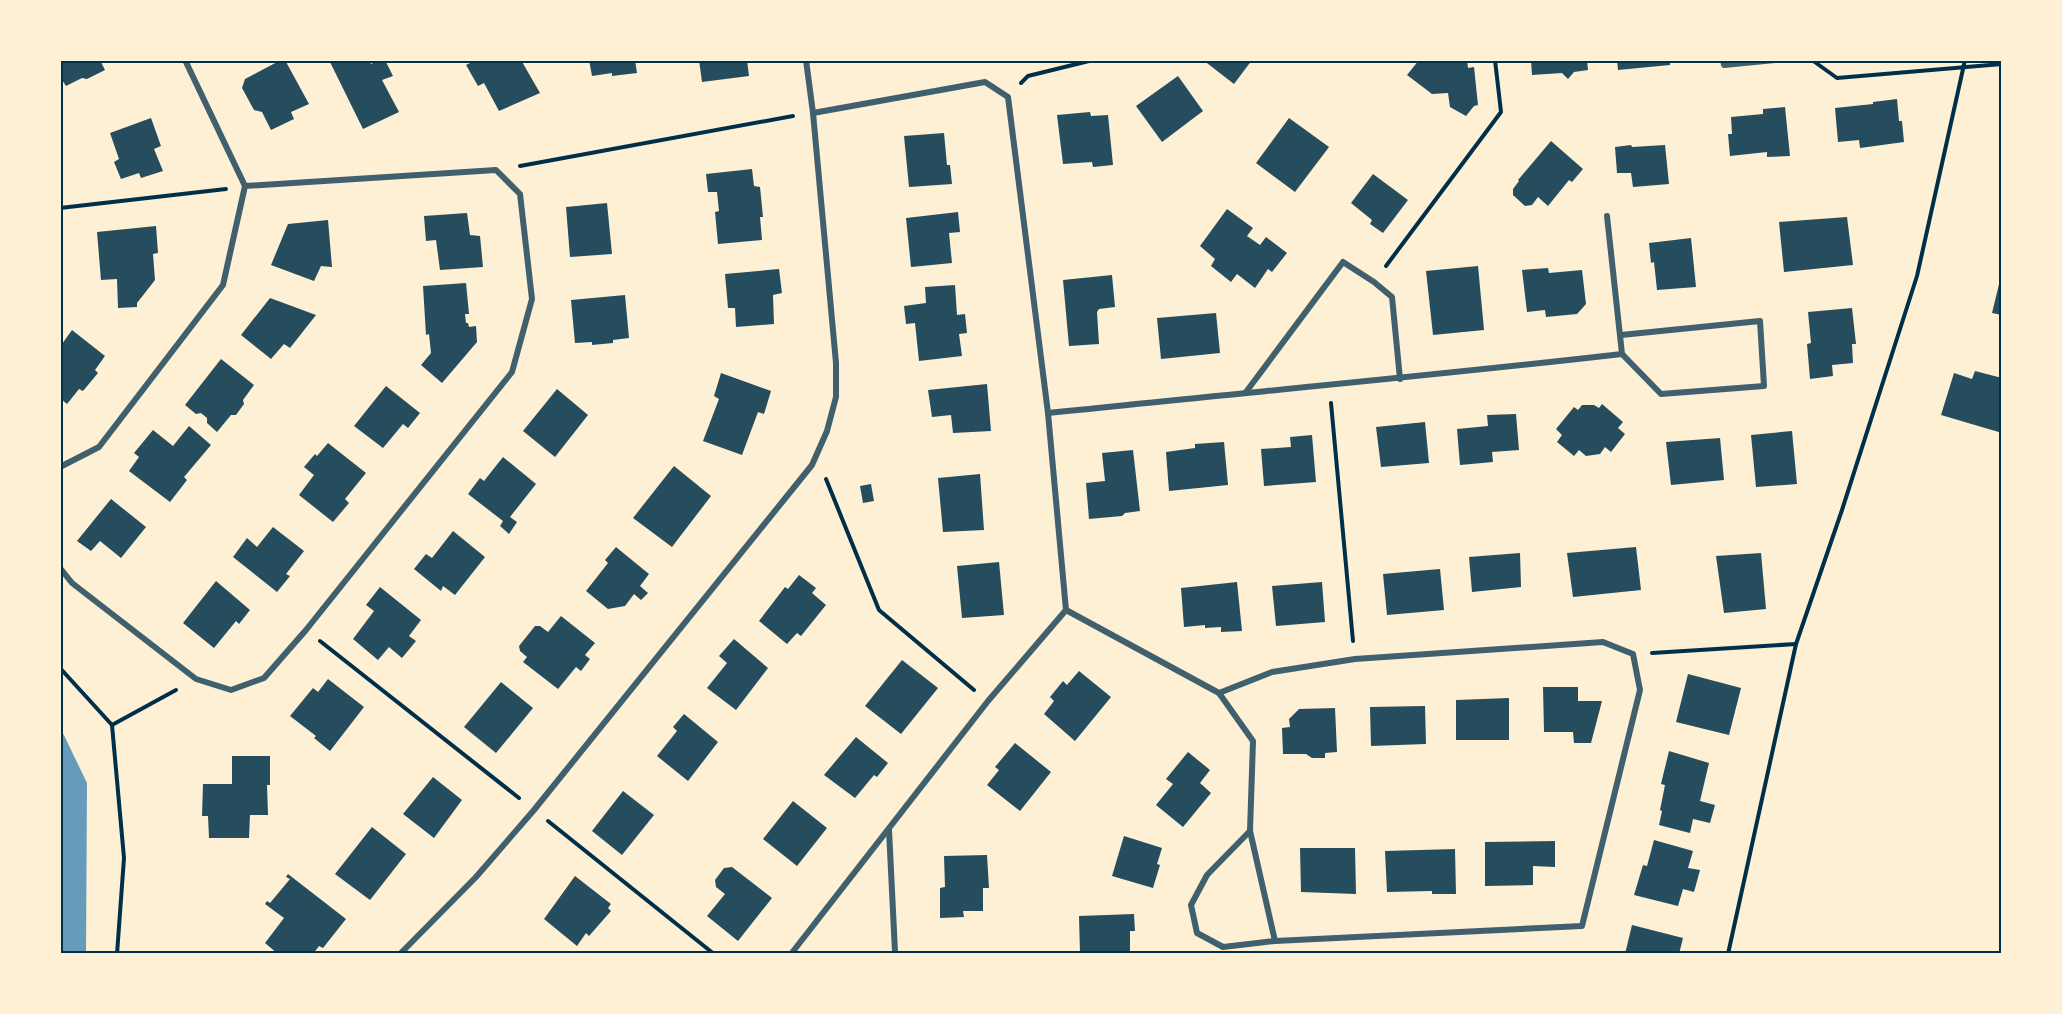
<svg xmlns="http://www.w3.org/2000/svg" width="2062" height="1014" viewBox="0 0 2062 1014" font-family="Karla,sans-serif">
  <rect width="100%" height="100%" fill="#fdf0d5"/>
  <!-- water -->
  <polygon fill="#669bbc" points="60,727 87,783 86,954 60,954"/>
  <!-- building -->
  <g fill="#264d5e">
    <polygon points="60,60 100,60 105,70 87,79 82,78 66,86 60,77"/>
    <polygon points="281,60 285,60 309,104 291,112 294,119 271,130 262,112 254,110 242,88 245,79"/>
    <polygon points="329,60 369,60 371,64 379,60 385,60 393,76 382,80 399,112 363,129"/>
    <polygon points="476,60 521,60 540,93 499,111 484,83 478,86 466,65"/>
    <polygon points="589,60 635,60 637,73 612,76 612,73 592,76"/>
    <polygon points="699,60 747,60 749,76 702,82"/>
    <polygon points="1203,60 1252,60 1234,84"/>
    <polygon points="1419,60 1467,60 1468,68 1474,67 1478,105 1474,106 1466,116 1450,107 1448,93 1432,94 1407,75"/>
    <polygon points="1531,60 1587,60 1588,70 1574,72 1568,79 1562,73 1532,75"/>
    <polygon points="1617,60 1670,60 1670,65 1618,70"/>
    <polygon points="1178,76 1203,111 1162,142 1136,106"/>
    <polygon points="1897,99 1899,121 1902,121 1904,142 1860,148 1859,140 1838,142 1835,108 1873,104 1873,102"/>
    <polygon points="1785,107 1790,156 1767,157 1767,152 1730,156 1728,134 1732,134 1731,117 1763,114 1763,109"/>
    <polygon points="1090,112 1091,116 1108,115 1113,165 1093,167 1092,162 1063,164 1057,115"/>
    <polygon points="151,118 161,146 154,149 163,171 141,178 139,173 121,179 114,162 119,159 110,133"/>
    <polygon points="1289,118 1329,147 1295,192 1256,163"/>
    <polygon points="944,133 947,165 950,165 952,184 909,187 904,136"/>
    <polygon points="1551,141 1583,169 1572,182 1569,180 1548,206 1538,197 1532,205 1525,206 1513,195 1513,189 1519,181 1518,180"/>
    <polygon points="1631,145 1632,147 1665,145 1669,184 1633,187 1631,173 1617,173 1615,147"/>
    <polygon points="752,169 754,186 760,187 763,217 760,217 762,240 718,244 715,212 719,211 717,192 708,192 706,174"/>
    <polygon points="1373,174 1408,200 1383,233 1370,224 1372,220 1351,203"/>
    <polygon points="607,203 612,254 570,257 566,207"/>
    <polygon points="1227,209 1253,228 1247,236 1260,245 1266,237 1287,253 1272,272 1268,269 1255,288 1237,274 1231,282 1211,266 1215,259 1200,246"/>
    <polygon points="958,212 960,232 949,233 952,263 911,267 906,218"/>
    <polygon points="467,213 470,235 480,236 483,267 440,270 436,240 426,241 424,216"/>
    <polygon points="1847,217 1853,265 1784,272 1779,222"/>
    <polygon points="328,220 332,267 321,266 314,281 271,265 288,224"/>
    <polygon points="156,226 158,253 153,254 155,280 137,303 137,307 118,308 117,279 101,280 97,232"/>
    <polygon points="1691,238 1696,287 1657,290 1654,262 1651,263 1649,243"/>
    <polygon points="1478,266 1484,330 1433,335 1426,271"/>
    <polygon points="1548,268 1549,273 1582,270 1586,304 1577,314 1546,317 1545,310 1527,312 1522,270"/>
    <polygon points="779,269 782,293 773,295 774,324 736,327 735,308 728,308 725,274"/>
    <polygon points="1112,275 1115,307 1099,309 1097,312 1099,344 1069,346 1063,280"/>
    <polygon points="2001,276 2002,276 2002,315 1992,313"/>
    <polygon points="466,283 469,314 465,314 466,323 468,323 469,327 476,326 477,342 442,383 421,365 431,353 429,334 426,335 423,286"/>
    <polygon points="955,285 957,315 965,314 967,333 959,334 962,356 919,361 915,323 906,324 904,306 926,303 925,287"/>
    <polygon points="625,295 629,338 613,340 613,343 592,345 592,342 575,343 571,300"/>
    <polygon points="270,298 316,315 290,348 284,344 271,359 241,335"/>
    <polygon points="1852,308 1856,344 1852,344 1853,363 1832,365 1833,376 1810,379 1807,344 1811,343 1808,312"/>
    <polygon points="1216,313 1220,353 1161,359 1157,318"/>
    <polygon points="72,330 105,356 95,370 98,373 83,391 79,389 67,404 60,398 60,342 62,344"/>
    <polygon points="221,359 254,385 243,400 244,404 236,415 231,415 217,432 207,423 207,418 201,413 196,414 185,405"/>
    <polygon points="1975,371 2002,378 2002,433 1941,415 1954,373 1972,379"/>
    <polygon points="721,373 771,391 764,414 758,412 742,455 703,441 719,399 714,396"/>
    <polygon points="987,384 991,431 953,433 951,415 932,417 928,390"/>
    <polygon points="386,386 420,413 408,428 403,424 383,448 354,426"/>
    <polygon points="557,389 588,415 555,457 523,431"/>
    <polygon points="1602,404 1623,422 1618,428 1625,434 1611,452 1605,447 1600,454 1586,456 1579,450 1574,456 1557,442 1562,435 1556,429 1574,407 1578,410 1582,405 1594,405 1599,408"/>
    <polygon points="1516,414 1519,450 1492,452 1493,462 1460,465 1457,429 1488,426 1487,415"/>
    <polygon points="1425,422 1429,463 1381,467 1376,427"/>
    <polygon points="189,426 211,445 184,477 187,480 170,502 129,471 139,457 134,453 153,430 173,446"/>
    <polygon points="1792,431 1797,484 1756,487 1751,435"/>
    <polygon points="1312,435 1316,482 1264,486 1261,449 1291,447 1290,437"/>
    <polygon points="1720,438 1724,480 1671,485 1666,442"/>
    <polygon points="1224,442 1228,485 1169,491 1166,452 1195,448 1195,444"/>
    <polygon points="328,443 366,473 345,499 349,503 333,522 299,495 314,475 304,467 315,454 317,456"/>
    <polygon points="1133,450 1140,511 1125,513 1122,516 1089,519 1086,483 1105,481 1102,453"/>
    <polygon points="503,457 536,484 510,517 517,522 509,534 500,526 503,521 468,494 480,478 484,481"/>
    <polygon points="674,466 711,496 672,547 633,518"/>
    <polygon points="980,474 984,530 943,532 938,478"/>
    <polygon points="871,484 874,501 863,503 860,486"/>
    <polygon points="111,499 146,527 121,558 100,541 91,551 77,541"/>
    <polygon points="273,527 304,551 286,574 290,576 277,592 233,557 247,538 257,547"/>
    <polygon points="453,531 485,557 455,595 443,586 441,591 414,569 426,554 432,558"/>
    <polygon points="616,547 649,574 640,586 648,593 641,600 634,594 625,606 608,609 586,591 608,563 605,560"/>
    <polygon points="1636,547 1641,590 1573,597 1567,553"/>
    <polygon points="1520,553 1521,587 1472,592 1469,557"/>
    <polygon points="1761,553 1766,609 1724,613 1716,556"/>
    <polygon points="999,562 1004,615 962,618 957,566"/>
    <polygon points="1440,569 1444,610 1387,615 1383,574"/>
    <polygon points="799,575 816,588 812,593 826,605 801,636 797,633 787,644 759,621 785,587 788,589"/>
    <polygon points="216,581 250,610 239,624 236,621 214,648 183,623"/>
    <polygon points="1237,582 1242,631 1221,632 1221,627 1205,628 1205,625 1184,627 1181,588"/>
    <polygon points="1322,582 1325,622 1276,626 1272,586"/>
    <polygon points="380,587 421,620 409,636 416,641 402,658 389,647 378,660 353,639 374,611 366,605"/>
    <polygon points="561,616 595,643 585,655 590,659 581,671 576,667 558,689 523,662 527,657 520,651 519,646 535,626 540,626 548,632"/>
    <polygon points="734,639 768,668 736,710 707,688 727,663 719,656"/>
    <polygon points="902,660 938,688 901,734 865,706"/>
    <polygon points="1079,671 1111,697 1075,741 1044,714 1054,701 1050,697 1063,681 1067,685"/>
    <polygon points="1688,674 1741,688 1729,735 1676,722"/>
    <polygon points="328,679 364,707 330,751 314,738 316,736 290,716 313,688 318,692"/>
    <polygon points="501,682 533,708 496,753 464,727"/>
    <polygon points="1543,687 1578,687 1578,701 1602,701 1591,743 1574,743 1573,732 1544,732"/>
    <polygon points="1509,698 1509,740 1456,740 1456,700"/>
    <polygon points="1425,706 1426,744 1371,746 1370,707"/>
    <polygon points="1335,708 1337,752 1325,753 1325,758 1312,758 1306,754 1283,754 1282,728 1290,727 1289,719 1299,709"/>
    <polygon points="684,714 718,742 688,781 657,756 677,731 673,727"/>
    <polygon points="856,737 888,763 877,777 874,775 855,798 824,775"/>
    <polygon points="1015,743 1051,772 1020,811 987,785 999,770 995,767"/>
    <polygon points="1669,751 1709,763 1700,801 1715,805 1710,823 1693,819 1690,833 1659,825 1662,811 1660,810 1665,785 1661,784"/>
    <polygon points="1188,752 1210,770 1200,783 1211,793 1183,827 1156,805 1173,784 1166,779"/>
    <polygon points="232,756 270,756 270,785 267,785 268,815 250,815 249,838 209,838 208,816 202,816 203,784 232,784"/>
    <polygon points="433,777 462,800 434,838 403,814"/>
    <polygon points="623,791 654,815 622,855 592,831"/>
    <polygon points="793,801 827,828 797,866 763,839"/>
    <polygon points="372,827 406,854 370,900 335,874"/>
    <polygon points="1124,836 1162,848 1157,864 1160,865 1153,888 1112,876"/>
    <polygon points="1654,840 1693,851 1688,868 1700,870 1694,892 1683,889 1678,906 1634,895 1643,865 1647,866"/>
    <polygon points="1555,841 1555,867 1533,866 1533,885 1485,886 1485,842"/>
    <polygon points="1300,848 1355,848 1356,894 1301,892"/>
    <polygon points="1455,849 1456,894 1432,894 1432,891 1387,892 1385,851"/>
    <polygon points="987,855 989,888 983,888 983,911 963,911 964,917 940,918 940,888 945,887 944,856"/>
    <polygon points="732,867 772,898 738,941 707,916 725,894 716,887 715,880 724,868"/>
    <polygon points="288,874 346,919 323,948 319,946 313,954 278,954 265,943 284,918 265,904 267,901 270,903 290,879 286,877"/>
    <polygon points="575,876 611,904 608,908 611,911 589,936 586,933 577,946 544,919"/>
    <polygon points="1134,914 1135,931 1130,931 1130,954 1080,954 1079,916"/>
    <polygon points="1632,925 1683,938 1679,954 1625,954"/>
  </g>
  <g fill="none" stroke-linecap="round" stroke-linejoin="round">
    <!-- path -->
    <g stroke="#003049" stroke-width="4">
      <polyline points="1812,60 1837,78 2002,64"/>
      <polyline points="1021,83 1028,76 1093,60"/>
      <polyline points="520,166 793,116"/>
      <polyline points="60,208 226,189"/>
      <polyline points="1386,266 1501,112 1495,60"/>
      <polyline points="1331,403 1353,641"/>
      <polyline points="826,479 879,610 974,690"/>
      <polyline points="320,641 519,798"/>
      <polyline points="1796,644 1842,510 1917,276 1965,60"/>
      <polyline points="1652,653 1796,644 1728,954"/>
      <polyline points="60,668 112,725 124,858 117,954"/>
      <polyline points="112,725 176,690"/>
      <polyline points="548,821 714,954"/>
    </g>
    <!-- minor -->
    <g stroke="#3f606c" stroke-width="6">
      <polyline points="1723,60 1724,65 1775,60"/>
      <polyline points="813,113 985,82 1008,97 1048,413 1066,610 1219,693 1272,672 1355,659 1603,642 1633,654 1640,690 1582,926 1275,941 1223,947 1197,933 1191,905 1207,875 1250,831"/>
      <polyline points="1621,335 1760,321 1764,386 1661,394 1622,354"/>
      <polyline points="1246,392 1343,262 1374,282 1392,297 1400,379"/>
      <path d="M1048 413C1239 393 1431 376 1622 354L1607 216"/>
      <polyline points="60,467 99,447 223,285 245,186 185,60"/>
      <polyline points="60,568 72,583 196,679 231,690 264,678 306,630 512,372 532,299 520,194 496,170 245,186"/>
      <polyline points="1219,693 1253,741 1250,831 1275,941"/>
      <polyline points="889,830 895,952 893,954"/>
      <polyline points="400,954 476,877 534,810 812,465 827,431 836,397 836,363 813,113 806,60"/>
      <polyline points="791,954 988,701 1066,610"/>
    </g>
  </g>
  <!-- border -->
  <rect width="2062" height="1014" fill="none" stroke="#fdf0d5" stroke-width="123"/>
  <rect x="62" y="62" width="1938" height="890" fill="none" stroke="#003049" stroke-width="2"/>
</svg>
